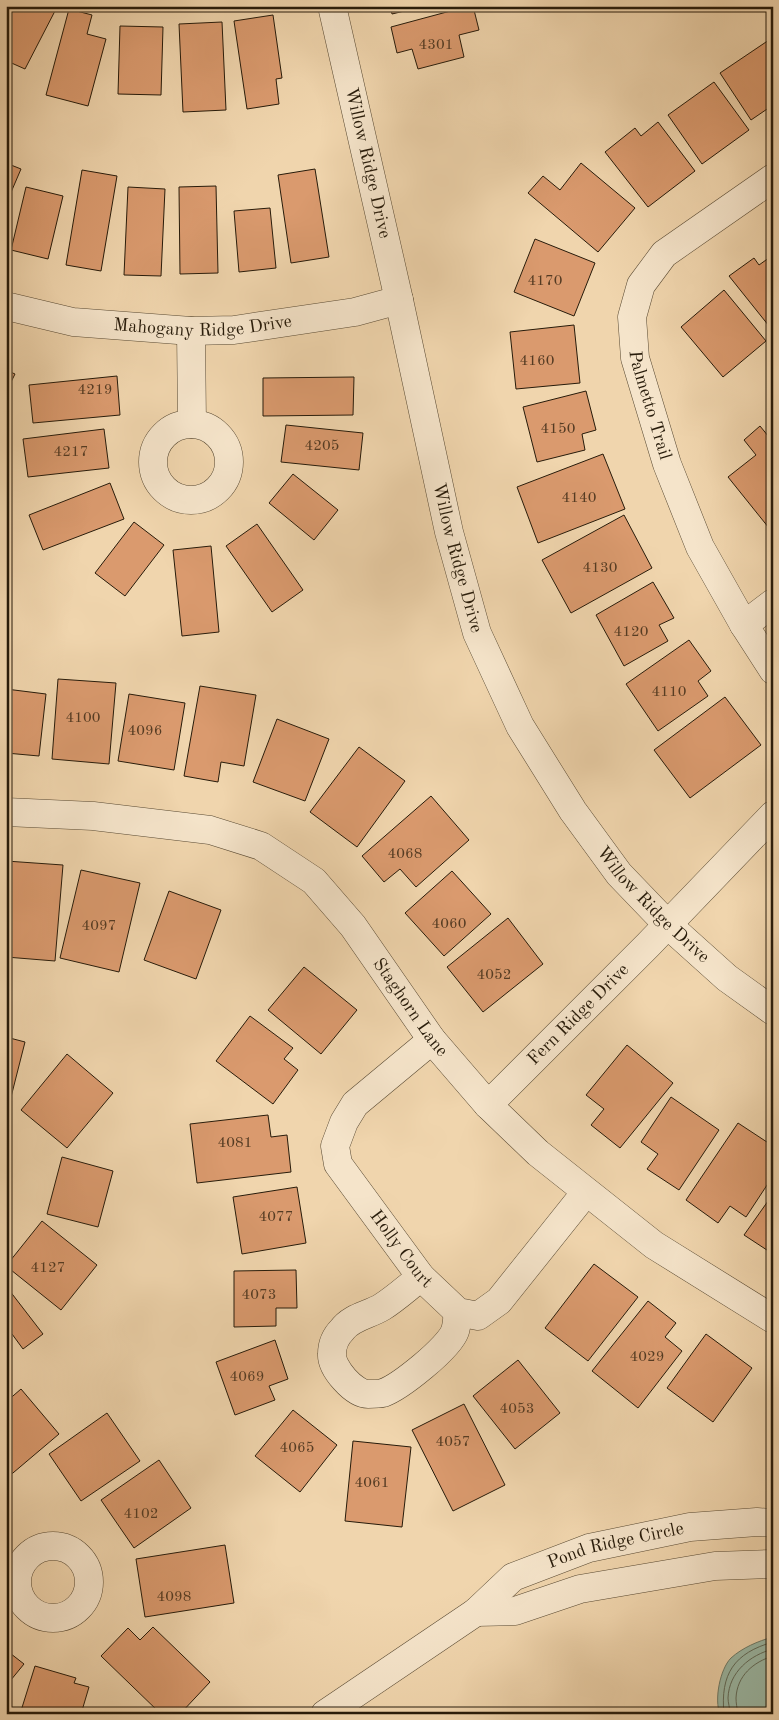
<svg xmlns="http://www.w3.org/2000/svg" width="779" height="1720" viewBox="0 0 779 1720" font-family="'Old Standard TT',serif">
  <rect width="100%" height="100%" fill="#f0d5ad"/>
  <filter id="stains"><feTurbulence type="fractalNoise" baseFrequency=".004" numOctaves="4"/><feColorMatrix values="0 0 0 0 .2 0 0 0 0 .09 0 0 0 0 .02 0 0 0 .5 -.17"/></filter>
  <radialGradient id="worn" r=".72"><stop offset=".6" stop-color="#630" stop-opacity="0"/><stop offset="1" stop-color="#630" stop-opacity=".3"/></radialGradient>
  <!-- water -->
  <path fill="#9bb9a6" stroke="#6d7a68" d="M773 1637V1714H720C714 1700 720 1669 731 1658 742 1648 758 1641 773 1637Z"/>
  <g fill="none" stroke-linecap="round" stroke-linejoin="round">
    <!-- shore -->
    <g stroke="#616a58" stroke-width="1">
      <path d="M724 1714C720 1674 734 1653 773 1642"/>
      <path d="M730 1714C730 1708 728 1703 728 1698 729 1672 750 1655 773 1649"/>
      <path d="M738 1714C737 1708 736 1703 736 1698 737 1676 753 1662 773 1656"/>
    </g>
  </g>
  <!-- building -->
  <g fill="#da9a6e" stroke="#271b0a">
    <polygon points="6,6 50,6 56,9 25,69 7,61 6,62"/>
    <polygon points="390,6 425,6 392,14"/>
    <polygon points="469,6 473,6 479,30 459,35 464,57 418,69 412,49 397,53 391,27"/>
    <polygon points="69,9 92,15 87,34 106,39 88,106 46,95"/>
    <polygon points="273,15 282,78 276,79 279,104 247,109 234,21"/>
    <polygon points="222,22 226,110 183,112 179,24"/>
    <polygon points="120,26 163,27 161,95 118,94"/>
    <polygon points="769,40 773,45 773,105 751,120 720,73"/>
    <polygon points="714,82 749,130 702,164 668,115"/>
    <polygon points="658,122 695,171 648,207 605,152 635,128 641,136"/>
    <polygon points="6,163 21,169 6,204"/>
    <polygon points="581,163 635,208 598,252 528,193 543,176 560,190"/>
    <polygon points="315,169 329,257 291,263 278,175"/>
    <polygon points="82,170 117,176 101,271 66,265"/>
    <polygon points="216,186 218,273 180,274 179,187"/>
    <polygon points="26,187 63,196 48,259 11,250"/>
    <polygon points="128,187 165,189 161,276 124,275"/>
    <polygon points="270,208 276,268 239,272 234,211"/>
    <polygon points="535,239 595,263 574,316 514,292"/>
    <polygon points="773,255 773,331 729,276 754,258 759,265"/>
    <polygon points="724,290 766,341 723,377 681,327"/>
    <polygon points="574,325 580,383 516,389 510,332"/>
    <polygon points="6,370 15,374 6,392"/>
    <polygon points="117,376 120,415 33,423 29,385"/>
    <polygon points="354,377 353,415 263,416 263,378"/>
    <polygon points="586,391 596,430 582,434 585,450 537,462 523,407"/>
    <polygon points="286,425 363,433 359,470 281,462"/>
    <polygon points="760,426 773,442 773,533 728,477 756,455 744,440"/>
    <polygon points="104,429 109,468 28,477 23,439"/>
    <polygon points="603,454 625,509 538,543 517,487"/>
    <polygon points="293,474 338,510 314,540 269,503"/>
    <polygon points="110,483 124,519 43,550 29,515"/>
    <polygon points="624,515 652,568 571,613 542,560"/>
    <polygon points="134,522 164,545 125,596 95,573"/>
    <polygon points="257,524 303,590 272,612 226,546"/>
    <polygon points="211,546 219,632 182,636 173,550"/>
    <polygon points="653,582 674,618 659,625 668,641 624,666 596,615"/>
    <polygon points="689,640 711,671 698,681 708,696 658,731 626,684"/>
    <polygon points="58,679 116,683 109,764 52,759"/>
    <polygon points="200,686 256,695 244,766 221,762 218,782 184,776"/>
    <polygon points="6,689 46,694 39,756 6,753"/>
    <polygon points="129,694 185,703 174,770 118,761"/>
    <polygon points="725,697 761,745 690,798 654,750"/>
    <polygon points="277,719 329,739 305,801 253,782"/>
    <polygon points="359,747 405,781 357,847 310,812"/>
    <polygon points="431,796 469,840 416,887 400,869 384,882 362,856"/>
    <polygon points="6,861 63,865 55,961 6,957"/>
    <polygon points="81,870 140,883 119,972 60,958"/>
    <polygon points="452,871 491,914 444,956 405,913"/>
    <polygon points="169,891 221,910 196,979 144,960"/>
    <polygon points="508,918 543,964 483,1012 447,967"/>
    <polygon points="304,967 357,1010 321,1054 268,1010"/>
    <polygon points="250,1016 293,1048 284,1059 298,1070 273,1104 216,1061"/>
    <polygon points="6,1037 25,1042 10,1101 6,1101"/>
    <polygon points="627,1045 673,1083 620,1148 591,1125 604,1109 586,1095"/>
    <polygon points="67,1054 113,1093 67,1148 21,1110"/>
    <polygon points="671,1097 719,1130 679,1190 647,1169 658,1154 641,1142"/>
    <polygon points="268,1115 271,1137 287,1135 291,1172 197,1183 190,1124"/>
    <polygon points="738,1123 773,1146 773,1176 746,1217 730,1206 718,1223 686,1200"/>
    <polygon points="62,1157 113,1171 98,1227 47,1214"/>
    <polygon points="297,1187 306,1243 242,1254 233,1197"/>
    <polygon points="773,1194 773,1254 744,1235"/>
    <polygon points="42,1221 97,1265 61,1310 6,1266"/>
    <polygon points="594,1264 638,1297 588,1361 545,1328"/>
    <polygon points="296,1270 297,1308 276,1308 276,1326 234,1327 234,1271"/>
    <polygon points="6,1286 43,1334 23,1349 12,1334 6,1339"/>
    <polygon points="648,1301 676,1323 665,1337 682,1351 638,1408 592,1371"/>
    <polygon points="706,1334 752,1368 713,1422 667,1388"/>
    <polygon points="275,1340 288,1379 269,1386 275,1400 235,1415 216,1362"/>
    <polygon points="518,1360 560,1413 515,1449 473,1396"/>
    <polygon points="21,1389 59,1434 7,1478 6,1402"/>
    <polygon points="464,1404 505,1485 453,1511 412,1430"/>
    <polygon points="293,1410 337,1445 300,1492 255,1456"/>
    <polygon points="107,1413 140,1461 81,1501 49,1454"/>
    <polygon points="353,1441 411,1447 402,1527 345,1521"/>
    <polygon points="159,1460 191,1508 134,1548 101,1500"/>
    <polygon points="225,1545 234,1603 145,1617 136,1559"/>
    <polygon points="153,1627 210,1682 180,1714 161,1714 101,1656 128,1628 140,1640"/>
    <polygon points="6,1650 24,1664 6,1686"/>
    <polygon points="35,1666 76,1678 74,1683 89,1687 81,1714 20,1714"/>
  </g>
  <g fill="none" stroke-linecap="round" stroke-linejoin="round">
    <!-- minor casing -->
    <g stroke="#594a33" stroke-width="29">
      <g id="minor">
        <path id="s1" d="M332 6 399 300 449 532 477 633 520 726 573 811 619 874 668 925 727 978 773 1011"/>
        <path id="s2" d="M773 178 664 254 641 285 632 317 635 358 667 464 700 547 744 625 773 670"/>
        <path id="s3" d="M6 306 73 322 191 331 234 330 355 312 399 300"/>
        <polyline points="191,331 192,424"/>
        <circle cx="191" cy="462" r="38"/>
        <polyline points="744,625 773,603"/>
        <path id="s4" d="M6 812 93 816 210 830 261 846 314 881 353 926 432 1040 488 1105 538 1153 654 1245 773 1319"/>
        <path id="s5" d="M432 1040 355 1104 344 1122 335 1146 338 1164 421 1277 458 1312 478 1316 499 1301 586 1192"/>
        <path id="s6" d="M488 1105 648 945 773 815"/>
        <path d="M421 1277C408 1287 395 1299 382 1307 369 1315 351 1317 342 1330 336 1336 332 1345 332 1354 331 1368 354 1394 368 1394 372 1394 379 1394 383 1393 400 1387 449 1348 455 1331 457 1325 457 1318 458 1312"/>
        <circle cx="53" cy="1582" r="36"/>
        <polyline points="476,1612 515,1611 580,1589 715,1566 773,1564"/>
        <path id="s7" d="M325 1714 476 1612 513 1577 589 1548 690 1527 757 1522 773 1523"/>
      </g>
    </g>
    <!-- minor -->
    <use href="#minor" stroke="#f5e4ca" stroke-width="28"/>
  </g>
  <g text-anchor="middle" dominant-baseline="central" stroke-width="4.5" stroke-linejoin="round" paint-order="stroke">
    <!-- number labels -->
    <g font-size="15" fill="#543b23">
      <text x="436" y="45">4301</text>
      <text x="545" y="281">4170</text>
      <text x="537" y="361">4160</text>
      <text x="95" y="390">4219</text>
      <text x="558" y="429">4150</text>
      <text x="322" y="446">4205</text>
      <text x="71" y="452">4217</text>
      <text x="579" y="498">4140</text>
      <text x="600" y="568">4130</text>
      <text x="631" y="632">4120</text>
      <text x="669" y="692">4110</text>
      <text x="83" y="718">4100</text>
      <text x="145" y="731">4096</text>
      <text x="405" y="854">4068</text>
      <text x="449" y="924">4060</text>
      <text x="99" y="926">4097</text>
      <text x="494" y="975">4052</text>
      <text x="235" y="1143">4081</text>
      <text x="276" y="1217">4077</text>
      <text x="48" y="1268">4127</text>
      <text x="259" y="1295">4073</text>
      <text x="647" y="1357">4029</text>
      <text x="247" y="1377">4069</text>
      <text x="517" y="1409">4053</text>
      <text x="453" y="1442">4057</text>
      <text x="297" y="1448">4065</text>
      <text x="372" y="1483">4061</text>
      <text x="141" y="1514">4102</text>
      <text x="174" y="1597">4098</text>
    </g>
    <!-- street labels -->
    <g font-size="18" fill="#271b0a" stroke="#f5e4ca">
      <text stroke="none"><textPath href="#s1" startOffset="161">Willow Ridge Drive</textPath></text>
      <text stroke="none"><textPath href="#s3" startOffset="199">Mahogany Ridge Drive</textPath></text>
      <text stroke="none"><textPath href="#s2" startOffset="295">Palmetto Trail</textPath></text>
      <text stroke="none"><textPath href="#s1" startOffset="566">Willow Ridge Drive</textPath></text>
      <text stroke="none"><textPath href="#s1" startOffset="970">Willow Ridge Drive</textPath></text>
      <text stroke="none"><textPath href="#s4" startOffset="481">Staghorn Lane</textPath></text>
      <text stroke="none"><textPath href="#s6" startOffset="128">Fern Ridge Drive</textPath></text>
      <text stroke="none"><textPath href="#s5" startOffset="271">Holly Court</textPath></text>
      <text stroke="none"><textPath href="#s7" startOffset="341">Pond Ridge Circle</textPath></text>
    </g>
  </g>
  <!-- margin -->
  <rect width="779" height="1720" fill="none" stroke="#f0d5ad" stroke-width="25"/>
  <rect x="8" y="8" width="764" height="1705" fill="none" stroke="#271b0a" stroke-width="2.5"/>
  <rect x="12" y="12" width="754" height="1695" fill="none" stroke="#271b0a"/>
  <rect width="100%" height="100%" filter="url(#stains)"/>
  <rect width="100%" height="100%" fill="url(#worn)"/>
</svg>
